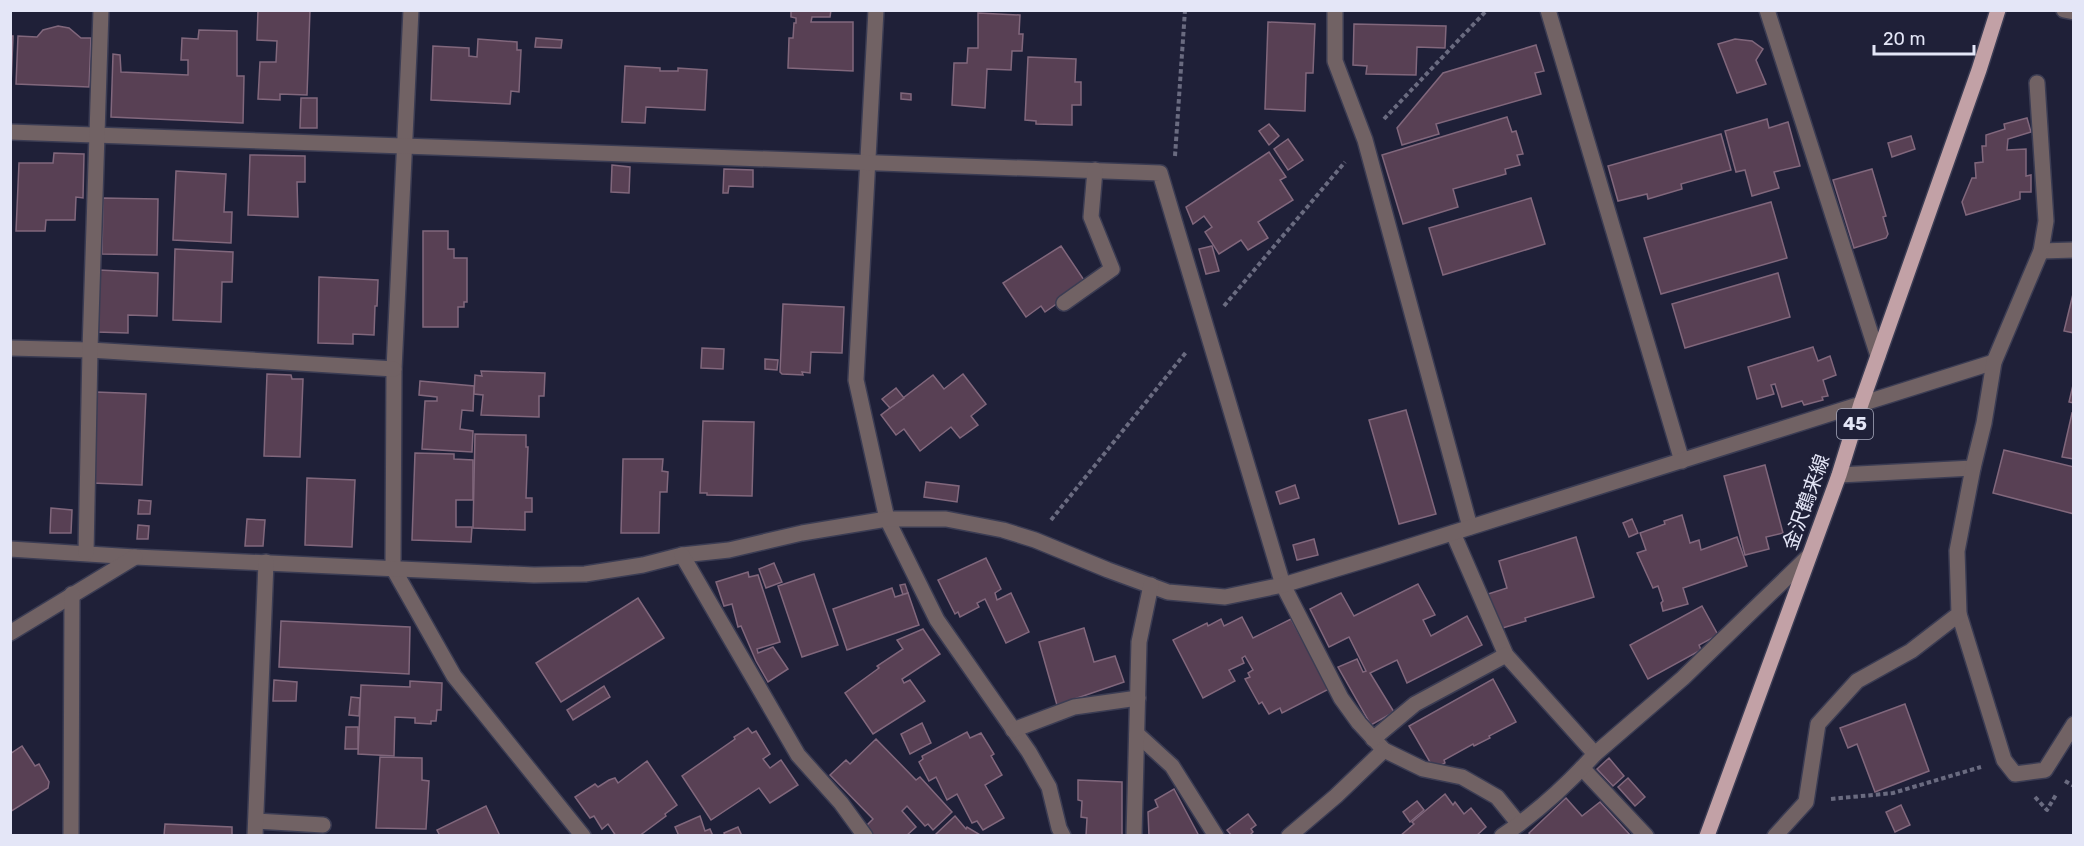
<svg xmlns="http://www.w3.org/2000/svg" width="2084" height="846" viewBox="0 0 2084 846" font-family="Rubik,'Noto Sans JP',sans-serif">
  <rect width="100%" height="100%" fill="#1f2038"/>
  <!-- building -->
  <g fill="#584054" stroke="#81677c" stroke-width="1.5">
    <polygon points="258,10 310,10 307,95 280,94 280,100 258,99 260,62 276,62 277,41 257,40"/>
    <polygon points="791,10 831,10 830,17 812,17 811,22 853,22 853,71 788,68 789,38 793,38 794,23 796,23 796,18 791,17"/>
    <polygon points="978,13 1020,15 1019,34 1023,34 1022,51 1012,51 1011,70 987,69 985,108 952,105 954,63 967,63 968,48 978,48"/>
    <polygon points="1268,22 1315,24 1313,73 1306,73 1305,111 1265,109"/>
    <polygon points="1354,24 1446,26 1445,48 1417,47 1416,75 1366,74 1367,66 1353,65"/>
    <polygon points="58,26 69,28 81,38 91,38 89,87 16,84 18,36 37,37 43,30"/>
    <polygon points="199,30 237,31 237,76 244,76 243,123 111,117 113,54 120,55 121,72 188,75 188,60 181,60 182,38 198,39"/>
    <polygon points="10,36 13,36 11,85 10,85"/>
    <polygon points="536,38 562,40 561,48 535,47"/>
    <polygon points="478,39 517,42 517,50 521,50 519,92 511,91 510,104 431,100 433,46 469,48 469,56 477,57"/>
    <polygon points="1735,39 1752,41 1763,49 1756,60 1766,84 1737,93 1718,44"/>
    <polygon points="1536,45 1544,71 1535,73 1541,94 1436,124 1439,134 1402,145 1397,128 1443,73"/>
    <polygon points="1028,57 1076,59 1075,82 1081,82 1081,105 1072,105 1072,125 1036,124 1036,121 1025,120"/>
    <polygon points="625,66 660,68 660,71 678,71 678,68 707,70 705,110 646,107 645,123 622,122"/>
    <polygon points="901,93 911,94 911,100 901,99"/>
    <polygon points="301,98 317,98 317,128 300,128"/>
    <polygon points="1507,117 1512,132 1516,131 1523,154 1517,155 1520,165 1505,169 1506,174 1453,189 1458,207 1403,224 1382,155"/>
    <polygon points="2027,118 2031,132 2008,139 2007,150 2026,149 2026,176 2031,175 2031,192 2020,192 2020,199 1966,215 1962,202 1972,178 1976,178 1975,163 1983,162 1982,146 1986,146 1986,135 2005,129 2004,124"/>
    <polygon points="1767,119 1769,128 1788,122 1800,166 1774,172 1779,188 1752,196 1745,170 1736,172 1725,131"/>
    <polygon points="1269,124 1279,136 1269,145 1259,131"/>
    <polygon points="1721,134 1731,170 1681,184 1682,189 1648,199 1647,194 1618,201 1608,166"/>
    <polygon points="1911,136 1915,149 1892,157 1888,143"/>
    <polygon points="1288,139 1303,160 1288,170 1274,149"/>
    <polygon points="1269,152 1286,177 1280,180 1293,200 1258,222 1268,238 1248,250 1241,240 1219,254 1205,232 1212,227 1204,216 1193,224 1186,207"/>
    <polygon points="54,153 84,154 83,198 76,197 75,220 46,220 45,231 16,231 19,163 53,163"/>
    <polygon points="250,155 305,156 305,182 297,182 298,217 248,215"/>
    <polygon points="612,165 630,167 629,193 611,192"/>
    <polygon points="724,169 753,170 753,187 729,186 728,193 723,193"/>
    <polygon points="1872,169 1886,216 1883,217 1888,234 1886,238 1854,248 1833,180"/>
    <polygon points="176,171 226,174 224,212 232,212 231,243 173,240"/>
    <polygon points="103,198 158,199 157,255 102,254"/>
    <polygon points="1531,198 1545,244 1443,275 1429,228"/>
    <polygon points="1771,202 1787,258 1661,294 1644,238"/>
    <polygon points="423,231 448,231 448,249 454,249 454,258 467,258 467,302 464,302 464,307 458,307 458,327 423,327"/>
    <polygon points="1061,246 1086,283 1045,312 1041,306 1026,317 1003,283"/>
    <polygon points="1212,246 1219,271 1206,274 1199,249"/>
    <polygon points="175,249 233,252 232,282 222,282 221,322 173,320"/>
    <polygon points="99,270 158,273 157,316 128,315 128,333 97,332"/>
    <polygon points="1778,273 1790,317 1685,348 1672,304"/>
    <polygon points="319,277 378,280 377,306 375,306 374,335 353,334 353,344 318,343"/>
    <polygon points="2074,290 2074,333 2064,331"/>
    <polygon points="783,304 844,307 842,353 811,352 810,373 802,372 803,375 782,374 780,372"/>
    <polygon points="1813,347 1818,361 1830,356 1836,375 1823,380 1828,396 1822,397 1823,400 1804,405 1802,401 1782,407 1775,384 1771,385 1774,394 1757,399 1748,367"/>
    <polygon points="702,348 724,349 723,369 701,368"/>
    <polygon points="765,359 778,360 777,370 765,369"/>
    <polygon points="481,371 545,373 544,396 539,396 539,417 481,415 483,395 474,394 475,375 482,376"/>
    <polygon points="267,374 291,375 292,379 303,379 300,457 264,456"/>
    <polygon points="963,374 986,404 971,416 978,425 960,438 951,427 920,451 904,429 896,435 881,415 933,375 944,389"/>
    <polygon points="420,381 474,386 473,411 462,410 460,429 473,431 472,452 422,449 425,401 437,401 437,397 419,395"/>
    <polygon points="2074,381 2074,403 2069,402"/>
    <polygon points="896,388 904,398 890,408 882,399"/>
    <polygon points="96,392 146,394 142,485 92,483"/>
    <polygon points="1406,410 1436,514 1399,524 1369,420"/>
    <polygon points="2072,413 2074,414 2074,459 2062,457"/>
    <polygon points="703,421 754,422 752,496 707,495 707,493 700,493"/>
    <polygon points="475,434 526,435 526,447 528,447 526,498 532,498 532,512 525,512 525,530 473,528"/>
    <polygon points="2004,450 2074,467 2074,514 1993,493"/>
    <polygon points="415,453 454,454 454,459 473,460 473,500 456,500 456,527 472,527 471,542 412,540"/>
    <polygon points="623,459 663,459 662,471 668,472 667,492 660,492 659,533 621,533"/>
    <polygon points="1765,465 1783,533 1766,537 1769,549 1745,555 1724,476"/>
    <polygon points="307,478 355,480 352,547 305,545"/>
    <polygon points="926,482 959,486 957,502 924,497"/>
    <polygon points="1295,485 1299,498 1280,504 1276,492"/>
    <polygon points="139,500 151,501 150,514 138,514"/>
    <polygon points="51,508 72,510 71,533 50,533"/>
    <polygon points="1682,515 1690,543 1699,540 1701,550 1737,537 1747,566 1683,588 1688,604 1663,611 1661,603 1663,601 1658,586 1653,588 1637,553 1646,550 1640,533 1665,524 1664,521"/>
    <polygon points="247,519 265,520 263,546 245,546"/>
    <polygon points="1632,519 1638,533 1629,537 1623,523"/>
    <polygon points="138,525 149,526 148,539 137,539"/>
    <polygon points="1576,537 1594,597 1525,618 1526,621 1499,629 1488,594 1507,588 1499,561"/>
    <polygon points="1314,539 1318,555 1297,560 1293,545"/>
    <polygon points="986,558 1001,589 995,593 997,600 1011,593 1029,632 1006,643 985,599 977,603 979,607 960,617 958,612 955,614 938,580"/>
    <polygon points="774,563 782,582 766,588 759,569"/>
    <polygon points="748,572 749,577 758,575 780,642 757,649 758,653 773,647 788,669 768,682 756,661 741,626 738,627 732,604 724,606 716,582"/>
    <polygon points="814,574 838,645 802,657 778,586"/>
    <polygon points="905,584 908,593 903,595 900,585"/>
    <polygon points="1418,584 1435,615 1423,620 1431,636 1467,616 1482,645 1407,683 1397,660 1370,673 1394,712 1371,725 1338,667 1357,659 1363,672 1366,671 1349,637 1329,647 1310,609 1341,593 1354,616"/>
    <polygon points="892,588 895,597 908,593 919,625 847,650 833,609"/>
    <polygon points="638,598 664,638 561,702 536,663"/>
    <polygon points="1702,606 1718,635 1699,645 1701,650 1648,679 1630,645"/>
    <polygon points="1242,617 1253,638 1291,619 1329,689 1282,713 1280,708 1269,714 1262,702 1259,704 1245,679 1250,677 1248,673 1253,670 1245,656 1242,658 1244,663 1229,670 1235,681 1203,698 1173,640 1207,623 1208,626 1221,619 1224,626"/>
    <polygon points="281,621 410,627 409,674 279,667"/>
    <polygon points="1084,628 1094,662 1115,656 1124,682 1057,705 1039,642"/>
    <polygon points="923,629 940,654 902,679 904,683 910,680 925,701 873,734 845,693 879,668 877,666 903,649 897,640"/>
    <polygon points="1493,679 1516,722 1489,736 1490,738 1474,746 1473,744 1444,760 1445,763 1434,769 1409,726"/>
    <polygon points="274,680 297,682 296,701 273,701"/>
    <polygon points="410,681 442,683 441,710 437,710 436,721 431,721 431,724 415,723 415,718 395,717 394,756 358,754 361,685 410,687"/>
    <polygon points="604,686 610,697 573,720 567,710"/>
    <polygon points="351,697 360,698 359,716 349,715"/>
    <polygon points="1905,704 1929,771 1875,792 1857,744 1848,748 1840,728"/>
    <polygon points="922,723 931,743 910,754 901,734"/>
    <polygon points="346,727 358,727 358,749 345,749"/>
    <polygon points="748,728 752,733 756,731 770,754 763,759 770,768 781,760 798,785 770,803 759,788 711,820 682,776 735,739 734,737"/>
    <polygon points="967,732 970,738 981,733 994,754 991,756 1002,775 985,785 1004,818 983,830 977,821 972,823 957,794 947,800 936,777 929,781 919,762 923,759 922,756"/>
    <polygon points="876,739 916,780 920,777 952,812 933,830 928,824 925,826 907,806 902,811 916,827 906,836 873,836 865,827 873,819 830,775 846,760 850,764"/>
    <polygon points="22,746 35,766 39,764 49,782 48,788 10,812 10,754"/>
    <polygon points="380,757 422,758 422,780 429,781 426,829 376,828"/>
    <polygon points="1609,758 1624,776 1613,786 1597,769"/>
    <polygon points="647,761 677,805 665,814 666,816 639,836 616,836 608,824 602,829 594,816 590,818 575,797 595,784 598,787 609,780 615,778 618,783"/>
    <polygon points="1628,778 1645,797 1635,806 1618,787"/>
    <polygon points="1078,780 1122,782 1122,836 1086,836 1087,818 1081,817 1082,801 1078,800"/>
    <polygon points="1174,789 1199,836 1149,836 1148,812 1158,807 1155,800"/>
    <polygon points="1445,794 1453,805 1455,802 1464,814 1471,808 1486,827 1476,836 1400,836 1414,824 1412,822"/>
    <polygon points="1566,798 1582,816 1600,802 1631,836 1531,836 1529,833"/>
    <polygon points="1417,801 1424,810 1410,822 1403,812"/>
    <polygon points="1901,805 1910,825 1895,832 1886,812"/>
    <polygon points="486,806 500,836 440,836 437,830"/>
    <polygon points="1248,814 1256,825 1251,829 1253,832 1249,836 1232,836 1227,830"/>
    <polygon points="700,816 705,831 710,829 713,836 679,836 675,827"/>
    <polygon points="955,816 966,829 967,827 982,836 938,836 936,834"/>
    <polygon points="165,824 232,827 232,836 164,836"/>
    <polygon points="738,827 742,836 725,836 724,833"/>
  </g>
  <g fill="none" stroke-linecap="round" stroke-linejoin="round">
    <!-- minor casing -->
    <g stroke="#3b3c53" stroke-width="18">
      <g id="minor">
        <polyline points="411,10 394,369 393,568 454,676 583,836"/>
        <polyline points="876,10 856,380 887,519 937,620 1029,752 1049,787 1059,828 1063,836"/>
        <polyline points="1335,10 1335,61 1365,140 1470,527"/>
        <polyline points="1548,10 1682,461"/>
        <polyline points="1767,10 1878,356"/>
        <polyline points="2064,10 2074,12"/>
        <polyline points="10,132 1160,173 1283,585 1341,698 1359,723 1384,750 1423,769 1462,777 1497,797 1519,824"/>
        <polyline points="2041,251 2074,250"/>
        <polyline points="1064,303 1112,269 1091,217 1095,170"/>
        <polyline points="10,348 90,350 394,369"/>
        <polyline points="1839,475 1973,468"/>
        <polyline points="1453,533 1506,655 1595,754"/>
        <polyline points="10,549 135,557 534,575 585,574 643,565 682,555 729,550 802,533 887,519 946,519 1003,530 1035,540 1108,570 1168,592 1225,597 1283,585 1379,556 1994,362"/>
        <polyline points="86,553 90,350 101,10"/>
        <polyline points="682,555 798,755 841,803 865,836"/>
        <polyline points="1959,614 2004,760 2015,774 2045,770 2074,724"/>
        <polyline points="10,633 135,557"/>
        <polyline points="1013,730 1074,707 1138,698"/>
        <polyline points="1137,734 1172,766 1216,836"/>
        <polyline points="1373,739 1415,704 1506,655"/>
        <polyline points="1582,768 1646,836"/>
        <polyline points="256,821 323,825"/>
        <polyline points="71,836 72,594"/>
        <polyline points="255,836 266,562"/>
        <polyline points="1134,836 1139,642 1151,585"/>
        <polyline points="1289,836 1336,796 1384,750"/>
        <path d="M1502 836C1535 814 1568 784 1595 754L1683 678 1809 556"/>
        <polyline points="1775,836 1806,802 1818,724 1857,681 1911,651 1959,614 1957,551 1973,468 1984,423 1994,362 2041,251 2046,221 2037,83"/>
      </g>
    </g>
    <!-- major casing -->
    <g stroke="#3b3c53" stroke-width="18">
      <polyline id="major" points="1707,836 1839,475 1861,404 1979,70 1998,10"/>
    </g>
    <!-- path -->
    <g stroke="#6a6b80" stroke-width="4" stroke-dasharray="4.5 3" stroke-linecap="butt">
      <polyline points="1384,119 1487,10"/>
      <polyline points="1175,156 1185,10"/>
      <polyline points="1224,306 1345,162"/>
      <polyline points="1051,520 1187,351"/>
      <polyline points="2065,781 2074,786"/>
      <polyline points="2035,797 2047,810 2057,793"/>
      <polyline points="1831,799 1893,793 1981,767"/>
    </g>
    <!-- minor -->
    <use href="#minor" stroke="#716264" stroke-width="15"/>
    <!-- major -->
    <use href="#major" stroke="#c2a1a6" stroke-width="15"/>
  </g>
  <g text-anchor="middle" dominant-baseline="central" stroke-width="5" stroke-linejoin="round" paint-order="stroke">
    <!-- shield labels -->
    <rect fill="#1f2038" stroke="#a9abbe" stroke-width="1.5" x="1837" y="409" width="36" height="30" rx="4.5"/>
    <g font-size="18" font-weight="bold" fill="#e4e6f7">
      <text x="1855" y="424">45</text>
    </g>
    <!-- street labels -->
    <g font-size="20" fill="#e4e6f7" stroke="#1f2038">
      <text transform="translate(1806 502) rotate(-70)">金沢鶴来線</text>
    </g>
  </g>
  <!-- border -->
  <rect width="2084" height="846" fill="none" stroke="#e4e6f7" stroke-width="24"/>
  <!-- scale -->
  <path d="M1874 45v9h100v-9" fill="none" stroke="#e4e6f7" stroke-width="3"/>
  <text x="1883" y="45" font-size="18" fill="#e4e6f7" stroke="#1f2038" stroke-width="4.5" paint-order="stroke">20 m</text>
</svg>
